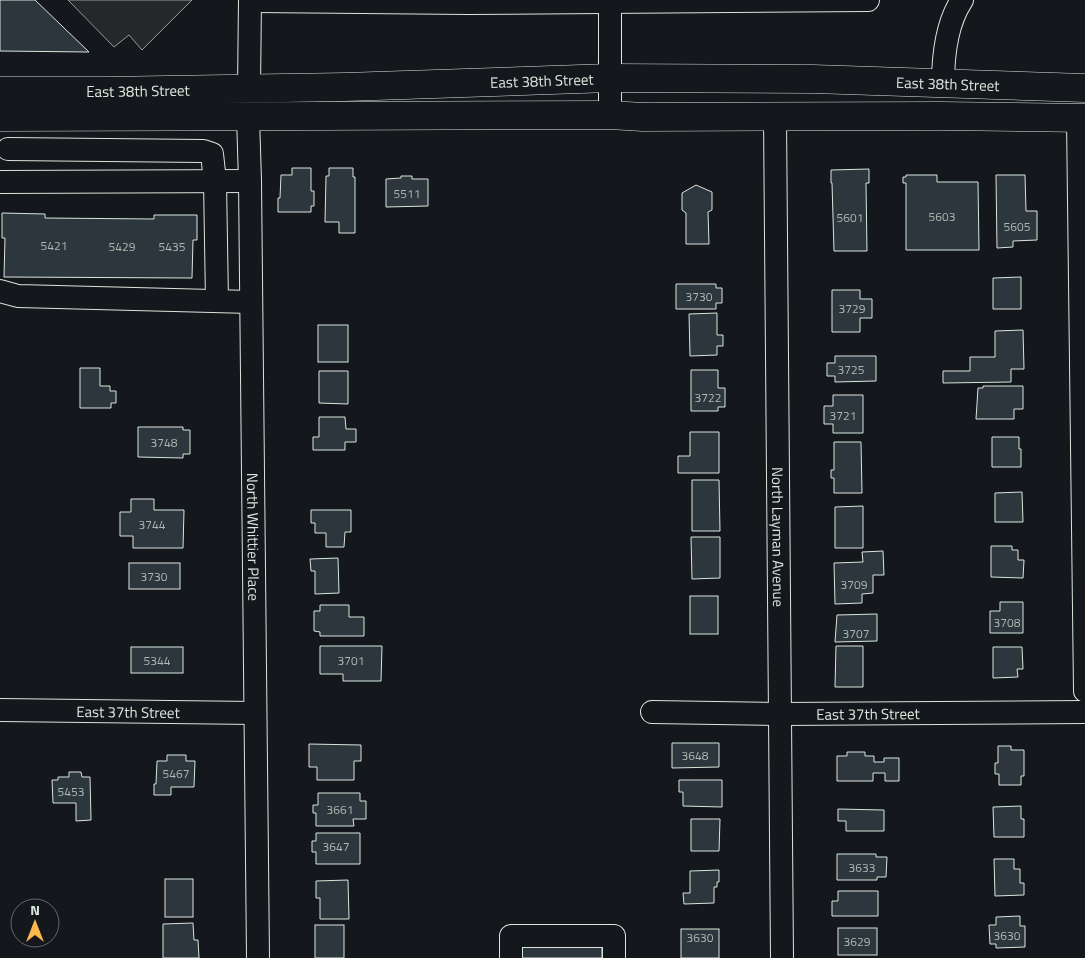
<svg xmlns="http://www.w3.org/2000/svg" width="1085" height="958" viewBox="0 0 1085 958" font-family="'Titillium Web',sans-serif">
  <rect width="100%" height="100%" fill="#14181c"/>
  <!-- parking -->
  <polygon fill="#24282b" stroke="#939e99" points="68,0 192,0 142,50 129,35 114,47"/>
  <!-- building -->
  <g fill="#2c363c" stroke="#d8e6dc">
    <polygon points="0,0 35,0 89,52 0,51"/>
    <polygon points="292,168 311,168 311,191 314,191 314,206 311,206 311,212 278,212 278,198 280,198 281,175 292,175"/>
    <polygon points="329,168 353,168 353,177 355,177 355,233 339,233 339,222 325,222 326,176 329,176"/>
    <polygon points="869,169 869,183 866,183 867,251 834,251 832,183 831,183 831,170"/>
    <polygon points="906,175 937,175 937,182 978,182 979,250 906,250 906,183 903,183 903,177 906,177"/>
    <polygon points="996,175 1025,175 1026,211 1037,211 1037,240 1013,241 1013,247 997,248"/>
    <polygon points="401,176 412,176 412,179 428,179 428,206 386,207 386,179 401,178"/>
    <polygon points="696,185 712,192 712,210 708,212 709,244 686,244 686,213 682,210 682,193"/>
    <polygon points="2,213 45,214 45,218 154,219 154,215 197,215 197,240 193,240 192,278 4,277 5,238 2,238"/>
    <polygon points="1021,277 1021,309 993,309 993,278"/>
    <polygon points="676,284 716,284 716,288 722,288 722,303 716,303 716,309 676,309"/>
    <polygon points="832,290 860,290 860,299 872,299 872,318 860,318 860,332 832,332"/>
    <polygon points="717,313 717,335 723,335 723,346 717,346 717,355 690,356 689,314"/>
    <rect x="318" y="325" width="30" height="37"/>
    <polygon points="1023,330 1024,369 1011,369 1011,382 943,383 943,371 970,371 970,357 995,357 995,331"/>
    <polygon points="835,356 876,356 876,381 835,382 835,376 827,376 827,363 835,363"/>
    <polygon points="80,368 100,368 100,386 110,386 110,391 116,391 116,403 111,403 111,408 80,408"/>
    <polygon points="691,370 718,370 718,388 725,388 725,407 718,407 718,411 691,411"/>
    <polygon points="319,371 348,371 348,404 319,403"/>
    <polygon points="983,386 1023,386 1023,409 1014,409 1014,419 976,419 978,388 983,388"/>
    <polygon points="833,395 863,395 863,433 833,433 833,424 824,424 824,406 833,406"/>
    <polygon points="319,417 345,417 346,429 356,429 356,442 345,442 345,450 313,450 313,437 319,437"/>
    <polygon points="138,427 183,427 183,430 190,430 190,454 183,454 183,458 138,457"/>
    <polygon points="690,432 719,432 719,473 678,473 678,456 690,456"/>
    <polygon points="992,437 1019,437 1019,449 1021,449 1021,467 992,467"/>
    <polygon points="834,442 861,442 862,493 834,493 834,478 831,478 831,470 834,470"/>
    <polygon points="692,480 719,480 720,531 692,531"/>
    <polygon points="1022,492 1023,522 995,522 995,493"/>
    <polygon points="131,499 154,499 154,510 184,510 183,548 133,548 133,536 120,536 120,512 131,512"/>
    <polygon points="863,506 863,548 835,548 835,507"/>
    <polygon points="311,510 351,510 351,532 345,532 344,547 326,547 326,533 315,533 315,523 311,523"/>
    <polygon points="691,537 720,537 720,578 692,579"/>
    <polygon points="991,546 1012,546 1012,550 1018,550 1018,560 1024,560 1023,578 991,577"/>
    <polygon points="883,551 884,575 873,575 873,593 862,594 862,603 835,604 834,563 863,562 862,552"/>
    <polygon points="338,558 339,593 315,594 315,571 311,571 310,559"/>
    <rect x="129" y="563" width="51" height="26"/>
    <rect x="690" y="596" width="28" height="38"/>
    <polygon points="1000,602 1023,602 1023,633 990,633 990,611 1000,611"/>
    <polygon points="320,605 349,605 349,617 364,617 364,636 320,636 320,632 314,631 314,611 320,611"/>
    <polygon points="877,614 877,641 835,642 837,615"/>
    <polygon points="320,646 382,646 381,681 343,681 343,674 320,674"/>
    <polygon points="836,646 863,646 863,687 835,687"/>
    <rect x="131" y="647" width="52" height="26"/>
    <polygon points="993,647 1022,647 1023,669 1017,669 1018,677 993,678"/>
    <polygon points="672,743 719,743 719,767 672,768"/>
    <polygon points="309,744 361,745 361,761 354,761 354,780 317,780 317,767 309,767"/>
    <polygon points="998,746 1011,746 1011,750 1024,750 1024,776 1021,776 1021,785 999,785 999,774 995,774 995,763 998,763"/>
    <polygon points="847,752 865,752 865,756 874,756 874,762 884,762 884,758 899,758 899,781 885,781 885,773 873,773 873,781 837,781 837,756 847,756"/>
    <polygon points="167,755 186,755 186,761 195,761 194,787 171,787 171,795 154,795 154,784 156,784 157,761 167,761"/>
    <polygon points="69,772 81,772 82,777 90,777 91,820 76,821 76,803 53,803 52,780 58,780 58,777 69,777"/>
    <polygon points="679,780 722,780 722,807 683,806 683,792 679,792"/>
    <polygon points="318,793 360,793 360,801 366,801 366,819 353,819 354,826 316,826 316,813 313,813 313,805 318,805"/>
    <polygon points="1021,806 1021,819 1024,819 1024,837 994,837 993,807"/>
    <polygon points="838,809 884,810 884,831 846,831 846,821 838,821"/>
    <polygon points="691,819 720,819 719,851 691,851"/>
    <polygon points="316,833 360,833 360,864 316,864 316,852 312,852 312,841 316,841"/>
    <polygon points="837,854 876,854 876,857 887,857 886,877 877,877 877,880 837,880"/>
    <polygon points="994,859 1014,859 1014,869 1020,869 1020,883 1024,883 1024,895 995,896"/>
    <polygon points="719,870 719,882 717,882 717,887 714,887 714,903 684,904 683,893 690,893 690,871"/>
    <rect x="165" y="879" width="28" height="38"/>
    <polygon points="348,880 349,919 320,919 320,898 316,898 316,881"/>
    <polygon points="838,891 878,891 878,916 832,916 832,901 838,901"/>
    <polygon points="1020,916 1020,926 1025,926 1025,947 996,948 996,944 990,944 989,925 996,925 996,917"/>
    <polygon points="193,923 194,940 198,940 199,958 163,958 163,924"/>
    <rect x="315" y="925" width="29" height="33"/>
    <rect x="838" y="928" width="39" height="27"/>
    <rect x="681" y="929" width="38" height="29"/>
    <rect x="518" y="944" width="84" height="14"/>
  </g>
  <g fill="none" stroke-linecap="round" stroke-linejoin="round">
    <!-- minor casing -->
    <g stroke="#d8e6dc" stroke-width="24">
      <g id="minor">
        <polyline points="610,0 610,115"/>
        <polyline points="250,1 470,3 868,0"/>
        <path d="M943 84C943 56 946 24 962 0"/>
        <polyline points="249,88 250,0"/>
        <path id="s1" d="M775 116 782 958"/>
        <path id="s2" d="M248 117 250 181 258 958"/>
        <polyline points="1078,118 1085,691"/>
        <polyline points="8,149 203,151 212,154 215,181 217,301"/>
        <polyline points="0,182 250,181"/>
        <polyline points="0,291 18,296 251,302"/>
        <path id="s3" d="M0 710 255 713"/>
        <path id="s4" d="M652 712 780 714 1085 712"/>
        <polyline points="511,958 511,936 614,936 614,958"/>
      </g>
    </g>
    <!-- major casing -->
    <g stroke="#d8e6dc" stroke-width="29">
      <g id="major">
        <path id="s5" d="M0 91H105L345 87 610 78 813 79 1085 88"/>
        <polyline points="0,117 610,115 643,117 941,116 1085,118"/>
      </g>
    </g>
    <!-- minor -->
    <use href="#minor" stroke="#14181c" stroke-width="22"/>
    <!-- major -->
    <use href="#major" stroke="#14181c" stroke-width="28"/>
  </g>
  <g text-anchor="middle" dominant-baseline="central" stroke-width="4" stroke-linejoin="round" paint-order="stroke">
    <!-- number labels -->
    <g font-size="12" fill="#adbab4">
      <text x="407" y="193">5511</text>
      <text x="942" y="216">5603</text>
      <text x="850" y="217">5601</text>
      <text x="1017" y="226">5605</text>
      <text x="54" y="245">5421</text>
      <text x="122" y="246">5429</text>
      <text x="172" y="246">5435</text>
      <text x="699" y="296">3730</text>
      <text x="852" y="308">3729</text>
      <text x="851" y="369">3725</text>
      <text x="708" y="397">3722</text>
      <text x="843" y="415">3721</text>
      <text x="164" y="442">3748</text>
      <text x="152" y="524">3744</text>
      <text x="154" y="576">3730</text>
      <text x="854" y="584">3709</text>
      <text x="1007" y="622">3708</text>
      <text x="856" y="633">3707</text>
      <text x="157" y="660">5344</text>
      <text x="351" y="660">3701</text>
      <text x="695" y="755">3648</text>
      <text x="176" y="773">5467</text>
      <text x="71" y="791">5453</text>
      <text x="340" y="809">3661</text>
      <text x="336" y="846">3647</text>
      <text x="862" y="867">3633</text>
      <text x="1007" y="935">3630</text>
      <text x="700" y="937">3630</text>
      <text x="857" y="941">3629</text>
    </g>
    <!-- street labels -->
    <g font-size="15" fill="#d8e6dc" stroke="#14181c">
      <text stroke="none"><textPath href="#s5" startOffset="542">East 38th Street</textPath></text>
      <text stroke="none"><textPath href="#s5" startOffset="948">East 38th Street</textPath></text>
      <text stroke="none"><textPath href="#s5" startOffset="138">East 38th Street</textPath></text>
      <text stroke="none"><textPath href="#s1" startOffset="421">North Layman Avenue</textPath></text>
      <text stroke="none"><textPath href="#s2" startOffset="420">North Whittier Place</textPath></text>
      <text stroke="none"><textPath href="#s3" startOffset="128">East 37th Street</textPath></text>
      <text stroke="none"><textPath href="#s4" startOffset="216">East 37th Street</textPath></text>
    </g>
  </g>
  <!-- north arrow -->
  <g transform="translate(35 923)"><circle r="24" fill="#14181c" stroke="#626a69"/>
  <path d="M0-4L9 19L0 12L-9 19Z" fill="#ffb74d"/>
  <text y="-8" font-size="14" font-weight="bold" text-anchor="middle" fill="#d8e6dc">N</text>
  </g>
</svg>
